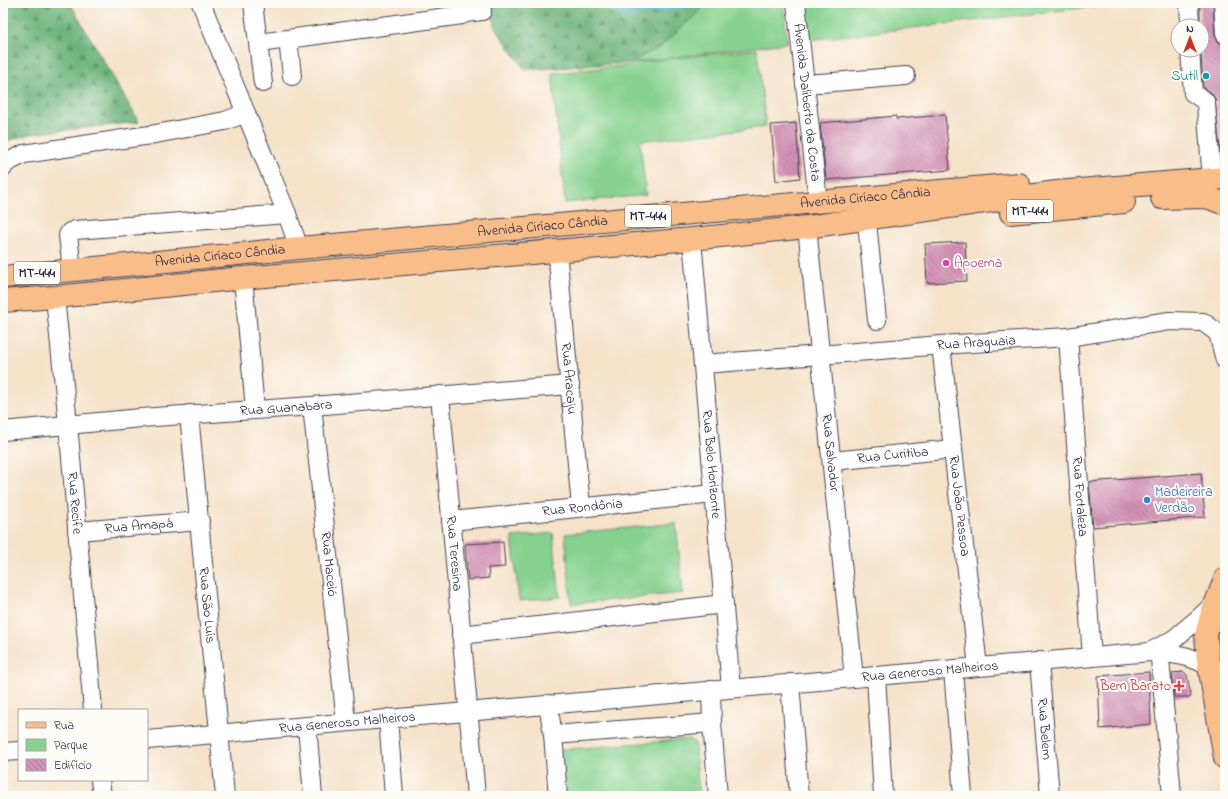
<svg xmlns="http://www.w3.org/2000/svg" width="1228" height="799" viewBox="0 0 1228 799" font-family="'Indie Flower',sans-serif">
  <defs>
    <pattern id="forest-firs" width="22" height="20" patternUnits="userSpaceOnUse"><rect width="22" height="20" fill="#6cb379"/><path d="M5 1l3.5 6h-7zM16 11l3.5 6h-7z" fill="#589164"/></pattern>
    <pattern id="building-back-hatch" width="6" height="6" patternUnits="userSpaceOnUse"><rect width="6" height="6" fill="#d391b6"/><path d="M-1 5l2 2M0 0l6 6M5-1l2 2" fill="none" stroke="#ab7695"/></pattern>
  </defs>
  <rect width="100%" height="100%" fill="#fdfcf7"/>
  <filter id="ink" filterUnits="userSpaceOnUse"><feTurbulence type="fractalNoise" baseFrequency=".025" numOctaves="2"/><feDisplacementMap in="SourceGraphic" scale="8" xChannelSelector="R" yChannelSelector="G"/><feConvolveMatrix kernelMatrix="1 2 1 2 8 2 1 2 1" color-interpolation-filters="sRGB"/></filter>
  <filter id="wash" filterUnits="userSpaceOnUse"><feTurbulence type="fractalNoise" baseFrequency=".012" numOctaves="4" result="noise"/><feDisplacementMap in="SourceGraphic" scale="16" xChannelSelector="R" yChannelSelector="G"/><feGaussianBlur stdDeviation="0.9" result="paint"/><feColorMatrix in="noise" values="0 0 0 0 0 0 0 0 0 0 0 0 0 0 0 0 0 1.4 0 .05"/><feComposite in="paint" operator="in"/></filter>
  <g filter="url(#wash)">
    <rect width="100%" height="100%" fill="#f5e2c9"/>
    <!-- green -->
    <g fill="#86d18e" stroke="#547a64">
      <polygon points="700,3 783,3 787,43 628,63 660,47 701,10"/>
      <polygon points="804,3 1125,3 808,40"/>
      <polygon points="757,49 766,127 640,141 646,195 565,203 552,73 631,65 632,63"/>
      <polygon points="676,523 683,593 571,604 565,534"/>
      <polygon points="553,533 560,597 519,601 512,537"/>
      <path d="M1225 609V654C1211 641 1218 624 1225 609Z"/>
      <polygon points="690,739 695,743 699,796 560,796 558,750"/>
    </g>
    <!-- forest -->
    <g fill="url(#forest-firs)" stroke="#476a5a">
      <polygon points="3,3 70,3 139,122 30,134 4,142 3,144"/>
      <polygon points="491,3 700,3 701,10 660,47 628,63 525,70 494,26"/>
    </g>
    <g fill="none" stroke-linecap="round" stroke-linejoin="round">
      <!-- stream -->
      <polyline stroke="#56b6d5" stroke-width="3.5" points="604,3 625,16 706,3"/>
    </g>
    <g id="blocks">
      <!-- building -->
      <g fill="url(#building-back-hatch)">
        <polygon points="1200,3 1213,3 1215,35 1217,40 1220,43 1225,44 1225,151 1220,151 1215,98 1211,92 1203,87 1201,50 1202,50 1202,26 1200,26"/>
        <polygon points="945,115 950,170 826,180 820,123 896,116 896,119"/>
        <polygon points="796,123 800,178 776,181 771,125"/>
        <polygon points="965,242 967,281 927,283 925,244"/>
        <polygon points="1201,473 1205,517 1093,527 1089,482"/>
        <polygon points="503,542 505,567 488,568 489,578 468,580 465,544"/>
        <polygon points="1149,672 1151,724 1100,729 1098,676"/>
        <polygon points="1184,672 1187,675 1191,697 1174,697 1172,673"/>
      </g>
    </g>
  </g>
  <g filter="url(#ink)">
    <use href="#blocks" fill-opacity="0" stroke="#423f50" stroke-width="1"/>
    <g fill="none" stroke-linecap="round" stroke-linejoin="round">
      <!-- minor casing -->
      <g stroke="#423f50" stroke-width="20">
        <g id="minor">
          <polyline points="201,3 287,214 299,248"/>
          <polyline points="253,3 263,83"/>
          <path id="s1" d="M796 3 818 201"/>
          <polyline points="1189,3 1190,26"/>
          <polyline points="1223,3 1225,34"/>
          <polyline points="465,13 482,11"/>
          <polyline points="288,39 292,76"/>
          <polyline points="259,43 462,15 465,13 465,3"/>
          <polyline points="1190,50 1193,93 1205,101 1206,104 1211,168"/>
          <polyline points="805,83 821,83 906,76"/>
          <polyline points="3,168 4,164 24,154 150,135 225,121 246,113"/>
          <polyline points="867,223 877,320"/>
          <path id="s2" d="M807 227 854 678"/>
          <path id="s3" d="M692 239 731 688"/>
          <path id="s4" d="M557 250 581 507"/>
          <polyline points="72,270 68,235 70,232 75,230 287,214"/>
          <polyline points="243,278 255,409"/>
          <path id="s5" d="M55 297 68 424 93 710"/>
          <path id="s6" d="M1068 337 1092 657"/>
          <path id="s7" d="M941 345 978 667"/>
          <path id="s8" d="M703 364 820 355 941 345 1068 337 1169 321 1203 322 1218 333 1225 360"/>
          <path id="s9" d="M440 395 476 796"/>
          <path id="s10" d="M312 406 346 722"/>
          <path id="s11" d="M189 414 225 796"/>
          <path id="s12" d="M3 431 141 418 312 406 570 385"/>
          <path id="s13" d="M832 461 953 449"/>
          <path id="s14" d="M451 521 714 494"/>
          <path id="s15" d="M77 531 200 521"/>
          <polyline points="461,635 724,604"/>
          <polyline points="1159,647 1172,796"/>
          <polyline points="1150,652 1174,639 1199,618 1216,602"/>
          <path id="s16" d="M1039 661 1050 796"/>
          <polyline points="953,669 963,796"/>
          <polyline points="876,676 883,796"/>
          <polyline points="790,683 799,796"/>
          <polyline points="548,704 553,735 558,796"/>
          <polyline points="388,718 394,796"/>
          <polyline points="712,723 718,796"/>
          <polyline points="307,726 313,796"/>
          <polyline points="553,735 712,723 711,690"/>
          <path id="s17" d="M147 740 1150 652C1164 653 1179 653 1193 659 1205 663 1212 670 1225 671"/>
          <polyline points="3,752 19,751"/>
          <polyline points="100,780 102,796"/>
        </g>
      </g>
      <!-- major casing -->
      <g stroke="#423f50" stroke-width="24">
        <polyline id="major" points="1225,579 1212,613 1206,635 1208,660 1225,758"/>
      </g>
      <!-- highway casing -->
      <g stroke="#423f50" stroke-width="24">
        <g id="highway">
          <polyline points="1162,198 1207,197 1225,204"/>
          <polyline points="1011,213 1124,202"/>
          <path id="s18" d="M3 277 299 248 1019 184"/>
          <polyline points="3,301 55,297 243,278 692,239 807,227 1056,192 1225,178"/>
        </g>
      </g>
      <!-- minor -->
      <use href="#minor" stroke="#fff" stroke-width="18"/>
      <!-- major -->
      <use href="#major" stroke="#f8bd89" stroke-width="22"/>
      <!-- highway -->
      <use href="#highway" stroke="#f8bd89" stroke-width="22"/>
    </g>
  </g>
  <!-- markers -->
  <circle fill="#0f9aa8" stroke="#fdfcf7" stroke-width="1.5" cx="1206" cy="76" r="4"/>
  <circle fill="#d1479c" stroke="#fdfcf7" stroke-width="1.5" cx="946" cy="263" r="4"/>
  <circle fill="#3f7fe0" stroke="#fdfcf7" stroke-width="1.5" cx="1147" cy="500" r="4"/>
  <path fill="#e0444e" stroke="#fdfcf7" stroke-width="1.5" d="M1177 680h4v4h4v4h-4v4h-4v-4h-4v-4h4z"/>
  <g text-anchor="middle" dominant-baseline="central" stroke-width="4" stroke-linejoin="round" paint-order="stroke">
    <!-- shield labels -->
    <g fill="#fdfcf7" stroke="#646373" stroke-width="1">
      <rect x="1007" y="200" width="46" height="22" rx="3"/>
      <rect x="625" y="205" width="46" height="22" rx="3"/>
      <rect x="14" y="262" width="46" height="22" rx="3"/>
    </g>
    <g font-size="13" font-weight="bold" fill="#22223b">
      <text x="1030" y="211">MT-444</text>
      <text x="648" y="216">MT-444</text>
      <text x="37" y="273">MT-444</text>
    </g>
    <!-- culture labels -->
    <g font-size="14" fill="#0d838f" stroke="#fdfcf7" text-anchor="end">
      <text x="1198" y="76">Sutil</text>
    </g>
    <!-- street labels -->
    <g font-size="14" fill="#22223b" stroke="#fdfcf7">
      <text stroke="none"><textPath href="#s1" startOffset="100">Avenida Daliberto da Costa</textPath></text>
      <text stroke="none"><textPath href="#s18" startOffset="866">Avenida Ciríaco Cândia</textPath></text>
      <text stroke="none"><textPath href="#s18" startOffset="542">Avenida Ciríaco Cândia</textPath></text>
      <text stroke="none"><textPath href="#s18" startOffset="218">Avenida Ciríaco Cândia</textPath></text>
      <text stroke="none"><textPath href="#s8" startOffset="274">Rua Araguaia</textPath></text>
      <text stroke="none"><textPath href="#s4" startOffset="129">Rua Aracaju</textPath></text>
      <text stroke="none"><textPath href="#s12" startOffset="284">Rua Guanabara</textPath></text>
      <text stroke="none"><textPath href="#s2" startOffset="227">Rua Salvador</textPath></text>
      <text stroke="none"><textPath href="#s13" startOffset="61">Rua Curitiba</textPath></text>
      <text stroke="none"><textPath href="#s3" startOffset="226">Rua Belo Horizonte</textPath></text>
      <text stroke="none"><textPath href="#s6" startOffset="160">Rua Fortaleza</textPath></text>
      <text stroke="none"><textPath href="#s5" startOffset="207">Rua Recife</textPath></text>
      <text stroke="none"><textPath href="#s7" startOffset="162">Rua João Pessoa</textPath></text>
      <text stroke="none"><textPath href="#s14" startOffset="132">Rua Rondônia</textPath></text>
      <text stroke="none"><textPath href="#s15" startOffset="62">Rua Amapá</textPath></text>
      <text stroke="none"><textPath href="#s9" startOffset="159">Rua Teresina</textPath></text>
      <text stroke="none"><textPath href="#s10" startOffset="159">Rua Maceió</textPath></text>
      <text stroke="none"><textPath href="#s11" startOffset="192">Rua São Luís</textPath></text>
      <text stroke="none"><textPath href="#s17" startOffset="786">Rua Generoso Malheiros</textPath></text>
      <text stroke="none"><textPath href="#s17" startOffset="201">Rua Generoso Malheiros</textPath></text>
      <text stroke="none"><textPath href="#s16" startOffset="68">Rua Belem</textPath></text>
    </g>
    <!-- hotel labels -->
    <g font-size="14" fill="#b23c85" stroke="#fdfcf7" text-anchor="start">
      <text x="954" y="263">Apoema</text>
    </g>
    <!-- shop labels -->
    <g font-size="14" fill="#366cbe" stroke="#fdfcf7" text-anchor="start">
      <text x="1155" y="492">Madeireira<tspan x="1155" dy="16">Verdão</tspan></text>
    </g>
    <!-- health labels -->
    <g font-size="14" fill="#be3a42" stroke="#fdfcf7" text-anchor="end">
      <text x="1171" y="686">Bem Barato</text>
    </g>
  </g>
  <!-- margin -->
  <rect width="1228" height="799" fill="none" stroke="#fdfcf7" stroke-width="16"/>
  <!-- legend -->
  <rect x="18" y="709" width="130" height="72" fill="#fdfcf7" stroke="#a5a5ac"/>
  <rect x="26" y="722" width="20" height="6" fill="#f8bd89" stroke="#a5a5ac"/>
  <text x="54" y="729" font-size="12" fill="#22223b">Rua</text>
  <rect x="26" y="739" width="20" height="12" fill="#86d18e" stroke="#a5a5ac"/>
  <text x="54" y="749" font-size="12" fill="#22223b">Parque</text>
  <rect x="26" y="759" width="20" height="12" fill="url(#building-back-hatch)" stroke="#a5a5ac"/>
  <text x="54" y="769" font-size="12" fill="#22223b">Edifício</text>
  <!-- north arrow -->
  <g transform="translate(1190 38)"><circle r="19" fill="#fdfcf7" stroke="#a5a5ac"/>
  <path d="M0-3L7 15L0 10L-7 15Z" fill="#c8321e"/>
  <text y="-6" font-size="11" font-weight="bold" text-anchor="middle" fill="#22223b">N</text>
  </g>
</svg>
